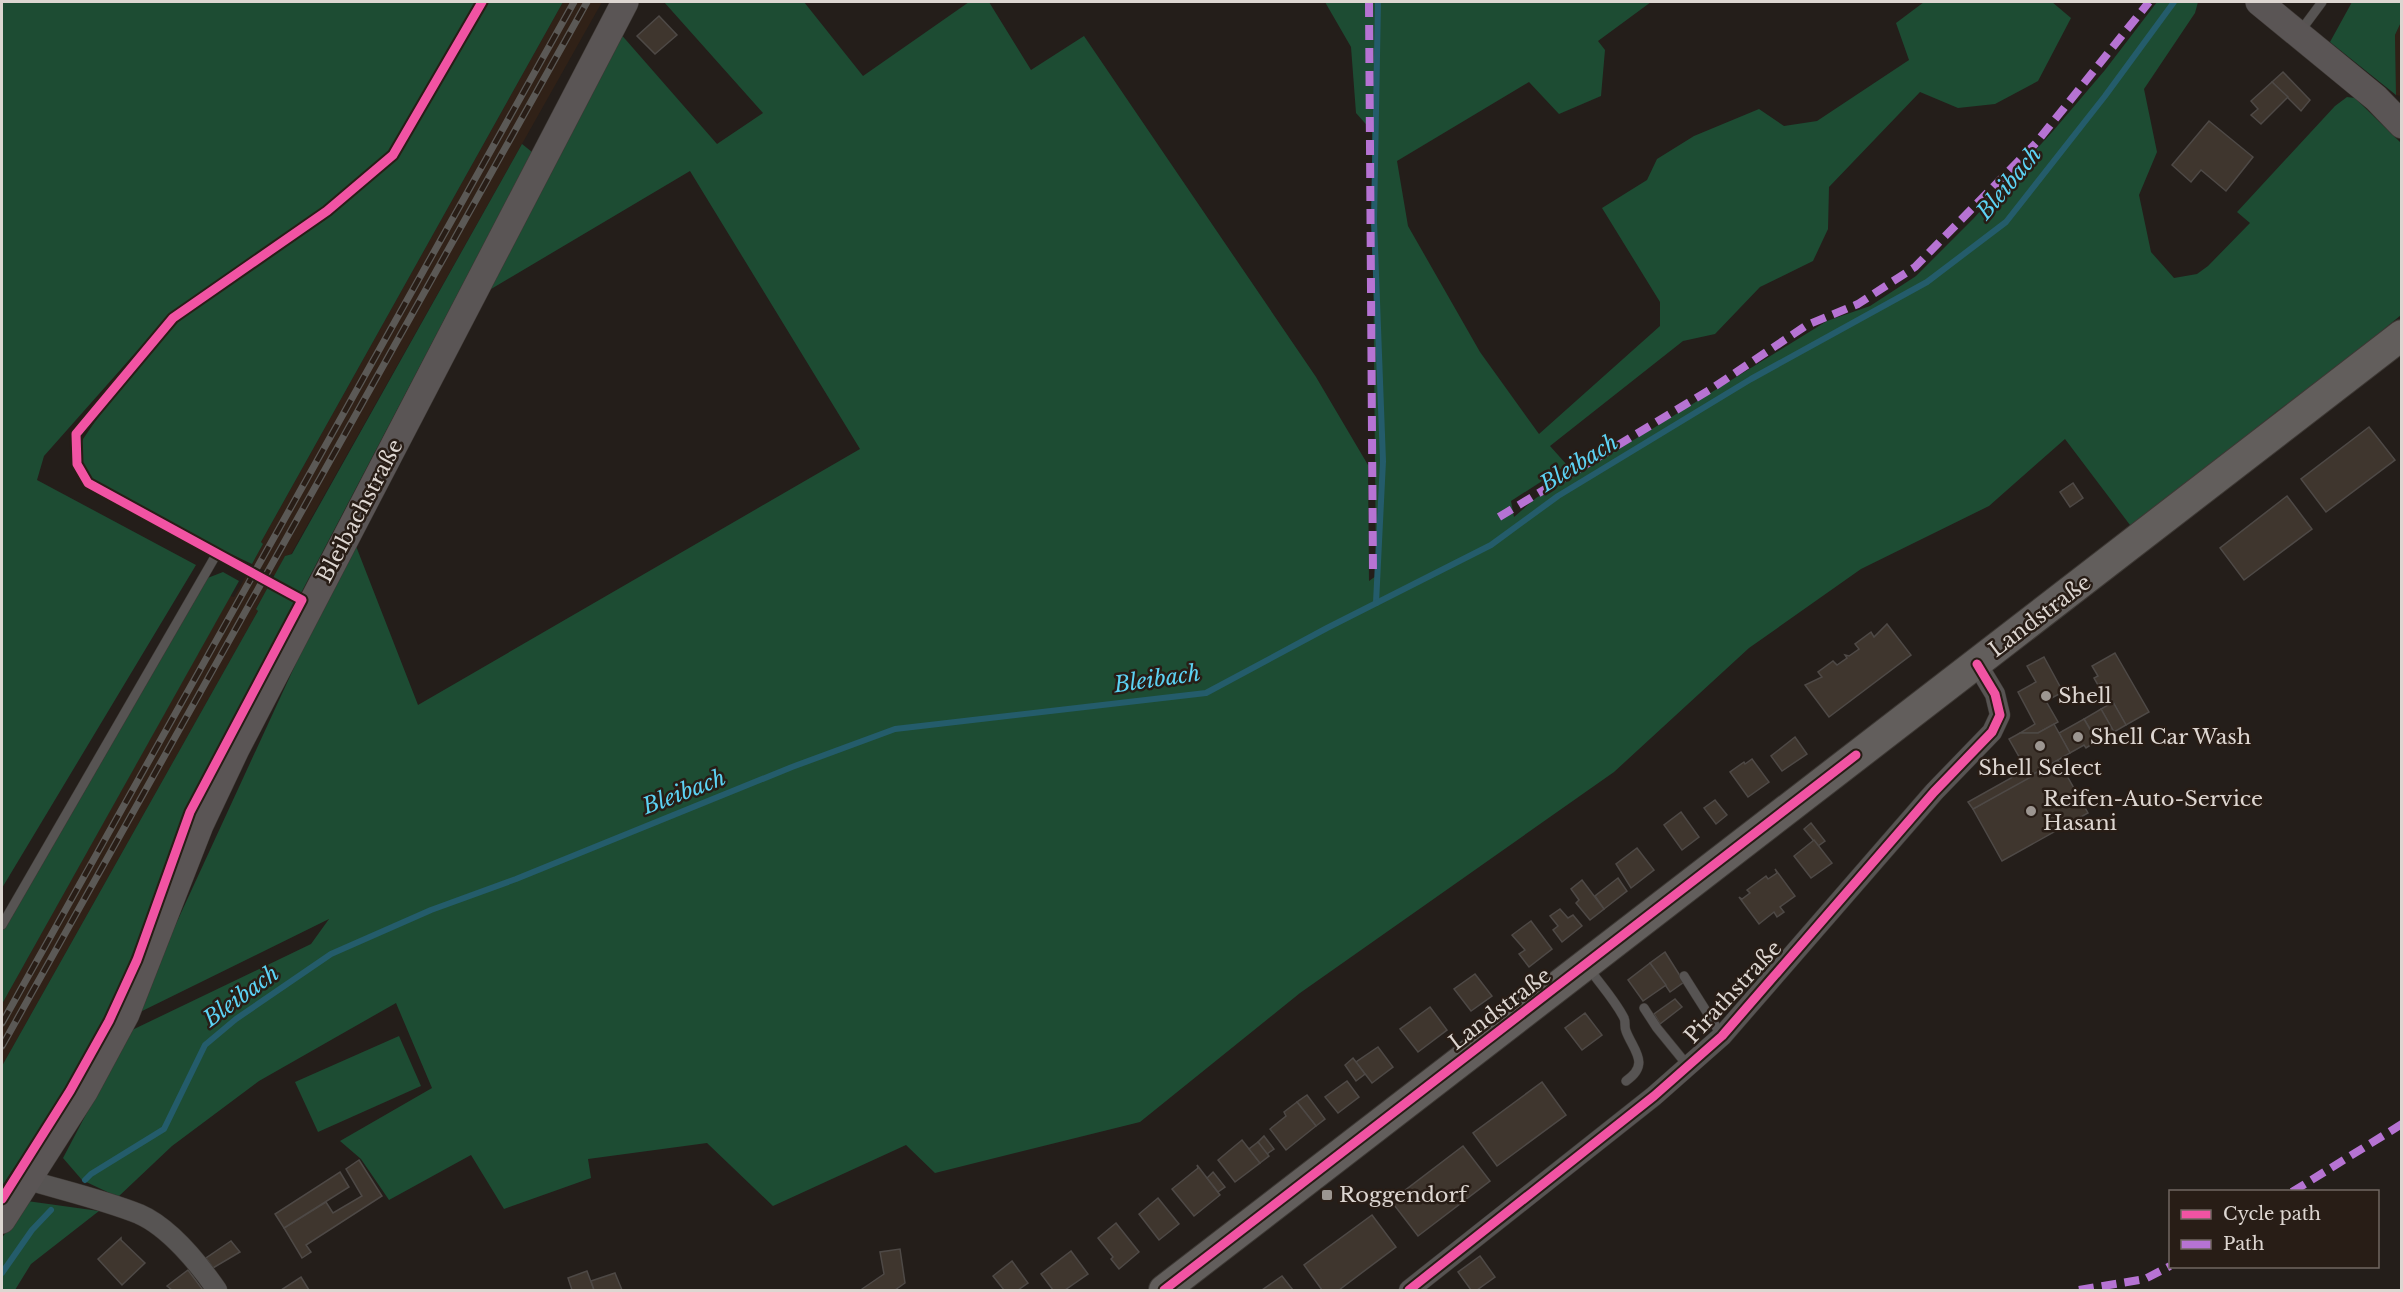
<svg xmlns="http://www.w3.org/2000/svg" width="2403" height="1292" viewBox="0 0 2403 1292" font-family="'Libre Baskerville',serif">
  <rect width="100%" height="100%" fill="#241e1a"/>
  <!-- built -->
  <g fill="#302117">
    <polygon points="563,2 602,2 291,554 285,556 275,576 252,564 263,544 261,542"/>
    <polygon points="2401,22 2401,96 2396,95 2395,35"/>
    <polygon points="246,576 268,588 256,608 258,611 2,1066 2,1004 230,596 234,597"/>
  </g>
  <!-- green -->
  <g fill="#1d4c33">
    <polygon points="2,2 478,2 390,152 324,208 168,316 44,456 37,480 196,565 2,888"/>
    <polygon points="489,2 563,2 261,542 263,544 252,564 201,540 93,480 80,464 80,447 83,439 112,397 178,322 202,304 325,220 400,154"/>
    <polygon points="664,2 804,2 863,76 969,2 989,2 1031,70 1084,36 1316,377 1368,465 1369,581 1376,576 1372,131 1356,113 1351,47 1325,2 1651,2 1598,41 1605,50 1601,96 1559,114 1529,82 1397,161 1408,226 1480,352 1539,434 1660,326 1660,302 1602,208 1647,180 1657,159 1694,136 1759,109 1784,126 1817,121 1909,60 1896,23 1924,2 2052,2 2071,18 2038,81 1995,104 1958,108 1920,92 1829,187 1828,229 1813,261 1760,287 1715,334 1683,341 1550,446 1567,465 1511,501 1514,517 1536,498 1652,429 1827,321 1870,306 1916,276 1973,219 2053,131 2105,70 2157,2 2198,2 2195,13 2144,89 2157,152 2139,195 2151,252 2174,278 2197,274 2208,266 2250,223 2237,212 2335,106 2347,97 2355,98 2401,143 2401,315 2344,362 2276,412 2133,529 2065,439 1989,506 1861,569 1749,648 1614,772 1300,993 1140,1122 935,1173 906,1145 773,1206 707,1143 588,1159 591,1178 504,1209 471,1155 389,1200 361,1159 340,1141 432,1088 396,1003 259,1081 172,1146 118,1197 82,1180 63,1158 130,1031 311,944 329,919 134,1015 332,585 354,541 418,705 860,449 690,171 481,295 619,32 717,144 763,113"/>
    <polygon points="2352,2 2401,2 2401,22 2395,35 2396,95 2330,42"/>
    <polygon points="522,144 532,152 190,805 123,979 80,1068 2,1186 2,1066 258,611 256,609 285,556 292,554"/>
    <polygon points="223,572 239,581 2,1004 2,931 205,579"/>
    <polygon points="399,1036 421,1086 318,1132 295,1082"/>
    <polygon points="27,1201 99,1211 31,1264 15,1290 2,1290 2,1238"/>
  </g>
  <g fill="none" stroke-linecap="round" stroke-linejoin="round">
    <!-- stream -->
    <g stroke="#245c6b" stroke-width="6">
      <polyline points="1376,603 1383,461 1374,221 1378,2"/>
      <polyline points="85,1180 91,1174 164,1129 205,1045 236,1019 331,954 431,910 516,879 792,767 895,729 1206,693 1327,628 1491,545 1558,496 1751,379 1927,282 2006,222 2105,96 2174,2"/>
      <polyline points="2,1273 32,1230 51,1210"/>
    </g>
  </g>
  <!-- building -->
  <g fill="#3f362e" stroke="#4e4946" stroke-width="1.5">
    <polygon points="659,16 677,35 655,54 637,36"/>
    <polygon points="2283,72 2310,100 2301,111 2272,82"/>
    <polygon points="2272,82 2288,97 2261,124 2251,115 2258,109 2251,101"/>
    <polygon points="2209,121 2253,157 2226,191 2201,170 2191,182 2172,165"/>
    <polygon points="2369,427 2395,460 2326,512 2301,479"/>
    <polygon points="2073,483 2083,498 2070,507 2060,492"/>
    <polygon points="2287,496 2312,529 2244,580 2220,548"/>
    <polygon points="1887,624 1911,655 1829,717 1805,685 1822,677 1818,672 1833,661 1837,665 1847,658 1845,655 1849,656 1859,649 1855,644 1871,632 1874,637"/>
    <polygon points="2115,653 2149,712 2126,725 2102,683 2098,685 2094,678 2098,676 2092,666"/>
    <polygon points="2044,657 2063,692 2046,701 2058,722 2038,733 2020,733 2035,724 2018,692 2036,682 2027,666"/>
    <polygon points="2113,702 2126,725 2114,732 2101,709"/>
    <polygon points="2101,709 2114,732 2097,741 2084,719"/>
    <polygon points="2084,719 2097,741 2086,748 2084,745 2070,753 2059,733"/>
    <polygon points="2054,724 2070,753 2030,776 2009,739 2020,733 2038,733"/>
    <polygon points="1795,737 1807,754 1782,771 1771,756"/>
    <polygon points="1752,759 1769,782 1748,797 1730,772 1744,762 1745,764"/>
    <polygon points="2058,760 2088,813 2002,861 1973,809"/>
    <polygon points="2027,769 2031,777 1973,809 1968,802"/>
    <polygon points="1715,800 1727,815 1716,824 1704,808"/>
    <polygon points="1681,812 1699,837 1682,850 1664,825"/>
    <polygon points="1811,823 1825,841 1818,846 1804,829"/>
    <polygon points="1814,840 1832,863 1811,878 1794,856"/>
    <polygon points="1637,848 1654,870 1631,888 1616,864"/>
    <polygon points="1775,869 1795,896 1780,907 1784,912 1777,917 1774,912 1759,924 1739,897 1742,899 1750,893 1747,890 1766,876 1768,879 1777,873"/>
    <polygon points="1618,878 1627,891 1604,909 1595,896"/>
    <polygon points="1582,880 1604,909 1590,920 1576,903 1579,900 1571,889"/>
    <polygon points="1560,909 1568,918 1573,915 1582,926 1562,942 1553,930 1558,926 1550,916"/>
    <polygon points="1531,921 1552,949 1529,967 1519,954 1525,950 1512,935"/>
    <polygon points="1665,952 1684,982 1670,992 1650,963"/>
    <polygon points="1650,963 1666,985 1643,1001 1628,980"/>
    <polygon points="1475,974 1492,996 1471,1011 1454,989"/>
    <polygon points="1675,999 1682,1007 1660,1024 1654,1014"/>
    <polygon points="1430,1007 1447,1030 1418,1052 1400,1029"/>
    <polygon points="1585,1013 1602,1035 1582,1050 1565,1028"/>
    <polygon points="1378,1047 1393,1067 1372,1083 1356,1062"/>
    <polygon points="1353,1058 1365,1074 1356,1081 1345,1065"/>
    <polygon points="1347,1081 1359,1097 1338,1113 1325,1097"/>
    <polygon points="1542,1082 1566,1115 1497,1166 1473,1133"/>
    <polygon points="1307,1095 1325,1119 1316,1126 1297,1102"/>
    <polygon points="1297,1102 1316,1126 1286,1150 1270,1129 1286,1116 1284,1112"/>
    <polygon points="1264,1136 1274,1149 1267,1154 1258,1142"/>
    <polygon points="1242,1140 1260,1163 1235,1182 1218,1160"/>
    <polygon points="1258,1142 1269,1156 1260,1163 1249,1149"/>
    <polygon points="1463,1146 1490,1181 1418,1236 1391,1201"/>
    <polygon points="359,1160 382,1196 306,1245 311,1252 302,1258 284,1228 326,1202 333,1213 362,1196 346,1169"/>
    <polygon points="1197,1165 1220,1195 1194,1216 1172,1189 1198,1168"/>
    <polygon points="340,1172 349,1187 284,1228 275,1214"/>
    <polygon points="1213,1172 1225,1187 1218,1192 1207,1178"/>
    <polygon points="1158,1198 1179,1224 1159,1240 1139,1214"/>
    <polygon points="1372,1215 1396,1247 1339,1290 1322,1290 1304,1265"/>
    <polygon points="1116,1223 1139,1252 1119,1269 1111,1259 1113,1257 1098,1238"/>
    <polygon points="121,1238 121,1240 145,1263 122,1285 98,1259"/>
    <polygon points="231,1241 240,1252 213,1268 206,1258"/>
    <polygon points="900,1249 905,1283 895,1290 863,1290 862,1289 884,1274 880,1252"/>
    <polygon points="1071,1251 1088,1274 1065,1290 1053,1290 1041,1274"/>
    <polygon points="1480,1256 1495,1277 1477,1290 1471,1290 1458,1272"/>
    <polygon points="1012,1261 1028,1283 1018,1290 1004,1290 993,1276"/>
    <polygon points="188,1270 203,1290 172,1290 167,1286"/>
    <polygon points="587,1271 594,1290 572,1290 568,1278"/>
    <polygon points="615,1273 622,1290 594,1290 591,1281"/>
    <polygon points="1282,1276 1293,1290 1262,1290"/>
    <polygon points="301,1277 309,1290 281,1290"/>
  </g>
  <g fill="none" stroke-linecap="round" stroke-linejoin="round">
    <!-- service casing -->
    <g stroke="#3d3834" stroke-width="10">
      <g id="service">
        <polyline points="2299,33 2322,2"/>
        <polyline points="77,464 88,483 248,571"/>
        <polyline points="270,583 309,604"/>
        <polyline points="2,925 216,555"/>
        <path d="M1588 967C1599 983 1615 1000 1624 1018 1626 1022 1624 1027 1626 1031 1633 1050 1651 1064 1626 1081"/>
        <polyline points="1684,976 1722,1036"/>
        <polyline points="1644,1008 1657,1028 1688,1066"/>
      </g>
    </g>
    <!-- minor casing -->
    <g stroke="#3d3834" stroke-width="21">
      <g id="minor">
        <path d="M28 1180C65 1191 104 1200 139 1214 169 1227 199 1264 217 1290"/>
        <polyline points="1409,1290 1654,1096 1722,1036 1934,792 1992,732 2000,715 1995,694 1977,664"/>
      </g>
    </g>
    <!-- secondary casing -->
    <g stroke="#3d3834" stroke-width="28">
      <g id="secondary">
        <polyline points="2259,2 2376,98 2402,125"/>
        <polyline points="2,1220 84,1092 126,1014 200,825 236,749 625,2"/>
      </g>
    </g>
    <!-- primary casing -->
    <g stroke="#3d3834" stroke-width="32">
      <path id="primary" d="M1164 1290C1577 972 1990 654 2402 335"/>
    </g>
    <!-- service -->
    <use href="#service" stroke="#575453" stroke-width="9"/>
    <!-- minor -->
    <use href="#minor" stroke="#575453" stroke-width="20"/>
    <!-- secondary -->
    <use href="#secondary" stroke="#5a5555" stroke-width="27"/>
    <!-- primary -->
    <use href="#primary" stroke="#625e5c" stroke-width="30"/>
    <!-- rail casing -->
    <g stroke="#5b5956" stroke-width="7">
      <g id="rail">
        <polyline points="2,1023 574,2"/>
        <polyline points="2,1046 587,2"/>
      </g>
    </g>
    <!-- rail -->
    <use href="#rail" stroke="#281d16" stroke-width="4.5" stroke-dasharray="14" stroke-linecap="butt"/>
    <!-- quiet -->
    <g stroke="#b673d3" stroke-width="8" stroke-dasharray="15 8" stroke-linecap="butt">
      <polyline points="1369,2 1373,576"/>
      <polyline points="1499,517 1711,389 1807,325 1858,304 1915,267 2036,143 2149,2"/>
      <polyline points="2292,1192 2402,1124"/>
      <polyline points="2079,1290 2145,1279 2170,1266"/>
    </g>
    <!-- cycleway casing -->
    <g stroke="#281d16" stroke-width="13">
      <g id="cycleway">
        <polyline points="2,1199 70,1091 109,1021 137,960 190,812 302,600 88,483 77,464 76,434 173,318 327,211 393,155 482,2"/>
        <polyline points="1164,1290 1856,755"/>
        <polyline points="1409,1290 1654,1096 1722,1036 1934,792 1992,732 2000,715 1995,694 1977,664"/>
      </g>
    </g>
    <!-- cycleway -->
    <use href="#cycleway" stroke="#f153a3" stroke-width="9"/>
  </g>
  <!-- markers -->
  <g fill="#9c9691" stroke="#281d16" stroke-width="2">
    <circle cx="2046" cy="696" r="6"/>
    <circle cx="2078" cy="737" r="6"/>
    <circle cx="2040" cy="746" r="6"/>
    <circle cx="2031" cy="811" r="6"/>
    <rect x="1321" y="1189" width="12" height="12" rx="3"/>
  </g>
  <g text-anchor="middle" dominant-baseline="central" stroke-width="5" stroke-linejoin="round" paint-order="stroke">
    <!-- street labels -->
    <g font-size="21" fill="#ddd6d1" stroke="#281d16">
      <text transform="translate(360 511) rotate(-62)">Bleibachstraße</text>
      <text transform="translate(2040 616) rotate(-37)">Landstraße</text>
      <text transform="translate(1733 992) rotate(-47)">Pirathstraße</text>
      <text transform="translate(1500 1009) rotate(-37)">Landstraße</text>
    </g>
    <!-- poi labels -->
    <g font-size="21" fill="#ddd6d1" stroke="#281d16" text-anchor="start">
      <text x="2058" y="696">Shell</text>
      <text x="2090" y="737">Shell Car Wash</text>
      <text x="2040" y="768" text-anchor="middle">Shell Select</text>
      <text x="2043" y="799">Reifen-Auto-Service<tspan x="2043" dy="24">Hasani</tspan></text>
      <text x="1339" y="1195">Roggendorf</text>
    </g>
    <!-- water labels -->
    <g font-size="22" font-style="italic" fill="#5cd2f3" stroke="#281d16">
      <text transform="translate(2009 183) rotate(-50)">Bleibach</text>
      <text transform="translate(1579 463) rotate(-32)">Bleibach</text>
      <text transform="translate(1157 679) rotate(-8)">Bleibach</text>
      <text transform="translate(684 792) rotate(-21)">Bleibach</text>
      <text transform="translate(241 996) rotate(-36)">Bleibach</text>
    </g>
  </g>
  <!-- border -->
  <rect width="2403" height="1292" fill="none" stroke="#ddd6d1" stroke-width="6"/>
  <!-- legend -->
  <rect x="2169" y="1190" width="210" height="78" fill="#281d16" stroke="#706761" stroke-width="1.5"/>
  <rect x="2181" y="1210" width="30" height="9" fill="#f153a3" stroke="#706761" stroke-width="1.5"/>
  <text x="2223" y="1220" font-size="18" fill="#ddd6d1">Cycle path</text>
  <rect x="2181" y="1240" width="30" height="9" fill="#b673d3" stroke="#706761" stroke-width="1.5"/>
  <text x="2223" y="1250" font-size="18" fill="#ddd6d1">Path</text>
</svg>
